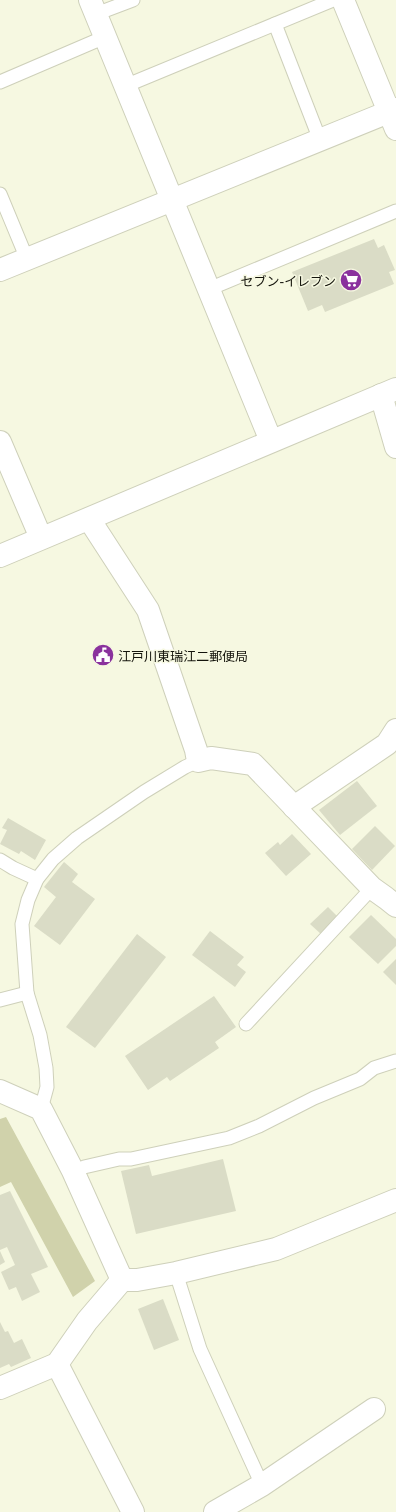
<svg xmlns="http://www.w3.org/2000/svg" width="396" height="1512" viewBox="0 0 396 1512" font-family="Literata,'Noto Sans JP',serif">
  <rect width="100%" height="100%" fill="#f6f8e1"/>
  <!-- green -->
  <polygon fill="#d0d2ab" points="6,1117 95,1281 73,1297 11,1182 0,1187 0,1119"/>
  <!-- building -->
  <g fill="#dadcc6">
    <polygon points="374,239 378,248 384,245 395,270 389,272 394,284 325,312 322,305 308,311 292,272"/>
    <polygon points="357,781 377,806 340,835 319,810"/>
    <polygon points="8,818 46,840 35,860 21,851 19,854 0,844 7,830 2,828"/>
    <polygon points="375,826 395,846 372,870 352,849"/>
    <polygon points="292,834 311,854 286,876 265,853 278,842 280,845"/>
    <polygon points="64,862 78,874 72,882 95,899 60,945 34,926 56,897 44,887"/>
    <polygon points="328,907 339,918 322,935 310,924"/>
    <polygon points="371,915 396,939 396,946 378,964 349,937"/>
    <polygon points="210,931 244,957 237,965 246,972 235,987 192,955"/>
    <polygon points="137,934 166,957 95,1048 66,1027"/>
    <polygon points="396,959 396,985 383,972"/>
    <polygon points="214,996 236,1027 215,1042 219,1048 170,1081 167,1077 148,1090 125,1056"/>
    <polygon points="223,1159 236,1211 136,1234 121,1171 149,1165 152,1176"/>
    <polygon points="10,1191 48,1267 31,1274 40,1292 22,1301 16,1287 9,1290 1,1272 15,1265 7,1247 0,1250 0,1195"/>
    <polygon points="0,1251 5,1262 0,1265"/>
    <polygon points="163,1299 179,1340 154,1350 138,1309"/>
    <polygon points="0,1322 5,1332 8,1331 14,1343 22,1339 31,1358 11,1367 9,1364 0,1368"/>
  </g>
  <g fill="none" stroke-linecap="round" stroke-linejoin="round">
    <!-- service casing -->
    <g stroke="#ced0ba" stroke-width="15">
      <g id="service">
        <polyline points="96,14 133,0"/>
        <polyline points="275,24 320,140"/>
        <polyline points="0,82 105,37"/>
        <polyline points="125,86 333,0"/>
        <polyline points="0,194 27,259"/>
        <polyline points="209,289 396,211"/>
        <polyline points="0,860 13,868 37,879"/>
        <polyline points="0,1000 27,993"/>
        <polyline points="246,1024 372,888"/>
        <polyline points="41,1109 47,1087 46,1068 40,1035 27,993 22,924 28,900 37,879 53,859 77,838 144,792 185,767 198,761"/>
        <polyline points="84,1167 119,1159 131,1159 229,1138 259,1126 314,1098 360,1079 374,1068 396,1061"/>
        <polyline points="176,1273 200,1349 262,1485"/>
      </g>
    </g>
    <!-- minor casing -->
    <g stroke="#ced0ba" stroke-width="24">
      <g id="minor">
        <polyline points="343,0 396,129"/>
        <polyline points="0,270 396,109"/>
        <polyline points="381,395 396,447"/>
        <polyline points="0,442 41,538"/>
        <polyline points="89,519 148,610 196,750 198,761 211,758 253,764 372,888 386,898 396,906"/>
        <polyline points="294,807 387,744 396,730"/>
        <polyline points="0,1091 41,1109 73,1171 122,1280"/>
        <polyline points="57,1364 133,1512"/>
        <polyline points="0,1388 57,1364 87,1321 122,1280 137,1280 176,1273 276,1249 396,1200"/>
        <polyline points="215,1512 262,1485 374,1409"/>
      </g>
    </g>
    <!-- tertiary casing -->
    <g stroke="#ced0ba" stroke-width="24">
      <g id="tertiary">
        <polyline points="90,0 271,441"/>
        <polyline points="0,556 396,389"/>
      </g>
    </g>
    <!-- service -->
    <use href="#service" stroke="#fff" stroke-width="13"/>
    <!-- minor -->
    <use href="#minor" stroke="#fff" stroke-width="22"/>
    <!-- tertiary -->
    <use href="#tertiary" stroke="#fff" stroke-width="22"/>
  </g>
  <!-- icons -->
  <defs>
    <g id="supermarket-disc" transform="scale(1.15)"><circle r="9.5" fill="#8a319d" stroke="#f6f8e1"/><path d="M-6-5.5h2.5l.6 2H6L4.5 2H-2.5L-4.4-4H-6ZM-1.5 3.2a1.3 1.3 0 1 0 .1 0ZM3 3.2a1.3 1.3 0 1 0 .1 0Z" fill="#fff"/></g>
    <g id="civic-disc" transform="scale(1.15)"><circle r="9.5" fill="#8a319d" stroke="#f6f8e1"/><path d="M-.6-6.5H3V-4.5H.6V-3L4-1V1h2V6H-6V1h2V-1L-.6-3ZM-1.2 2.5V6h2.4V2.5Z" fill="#fff"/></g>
  </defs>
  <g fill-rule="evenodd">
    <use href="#supermarket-disc" x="351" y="280"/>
    <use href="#civic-disc" x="103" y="655"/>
  </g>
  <g text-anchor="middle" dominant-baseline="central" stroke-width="3" stroke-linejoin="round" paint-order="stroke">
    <!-- poi labels -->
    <g font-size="13" fill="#14140c" stroke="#f6f8e1" text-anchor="end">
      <text x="336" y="280">セブン-イレブン</text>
      <text x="118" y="655" text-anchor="start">江戸川東瑞江二郵便局</text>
    </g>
  </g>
</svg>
